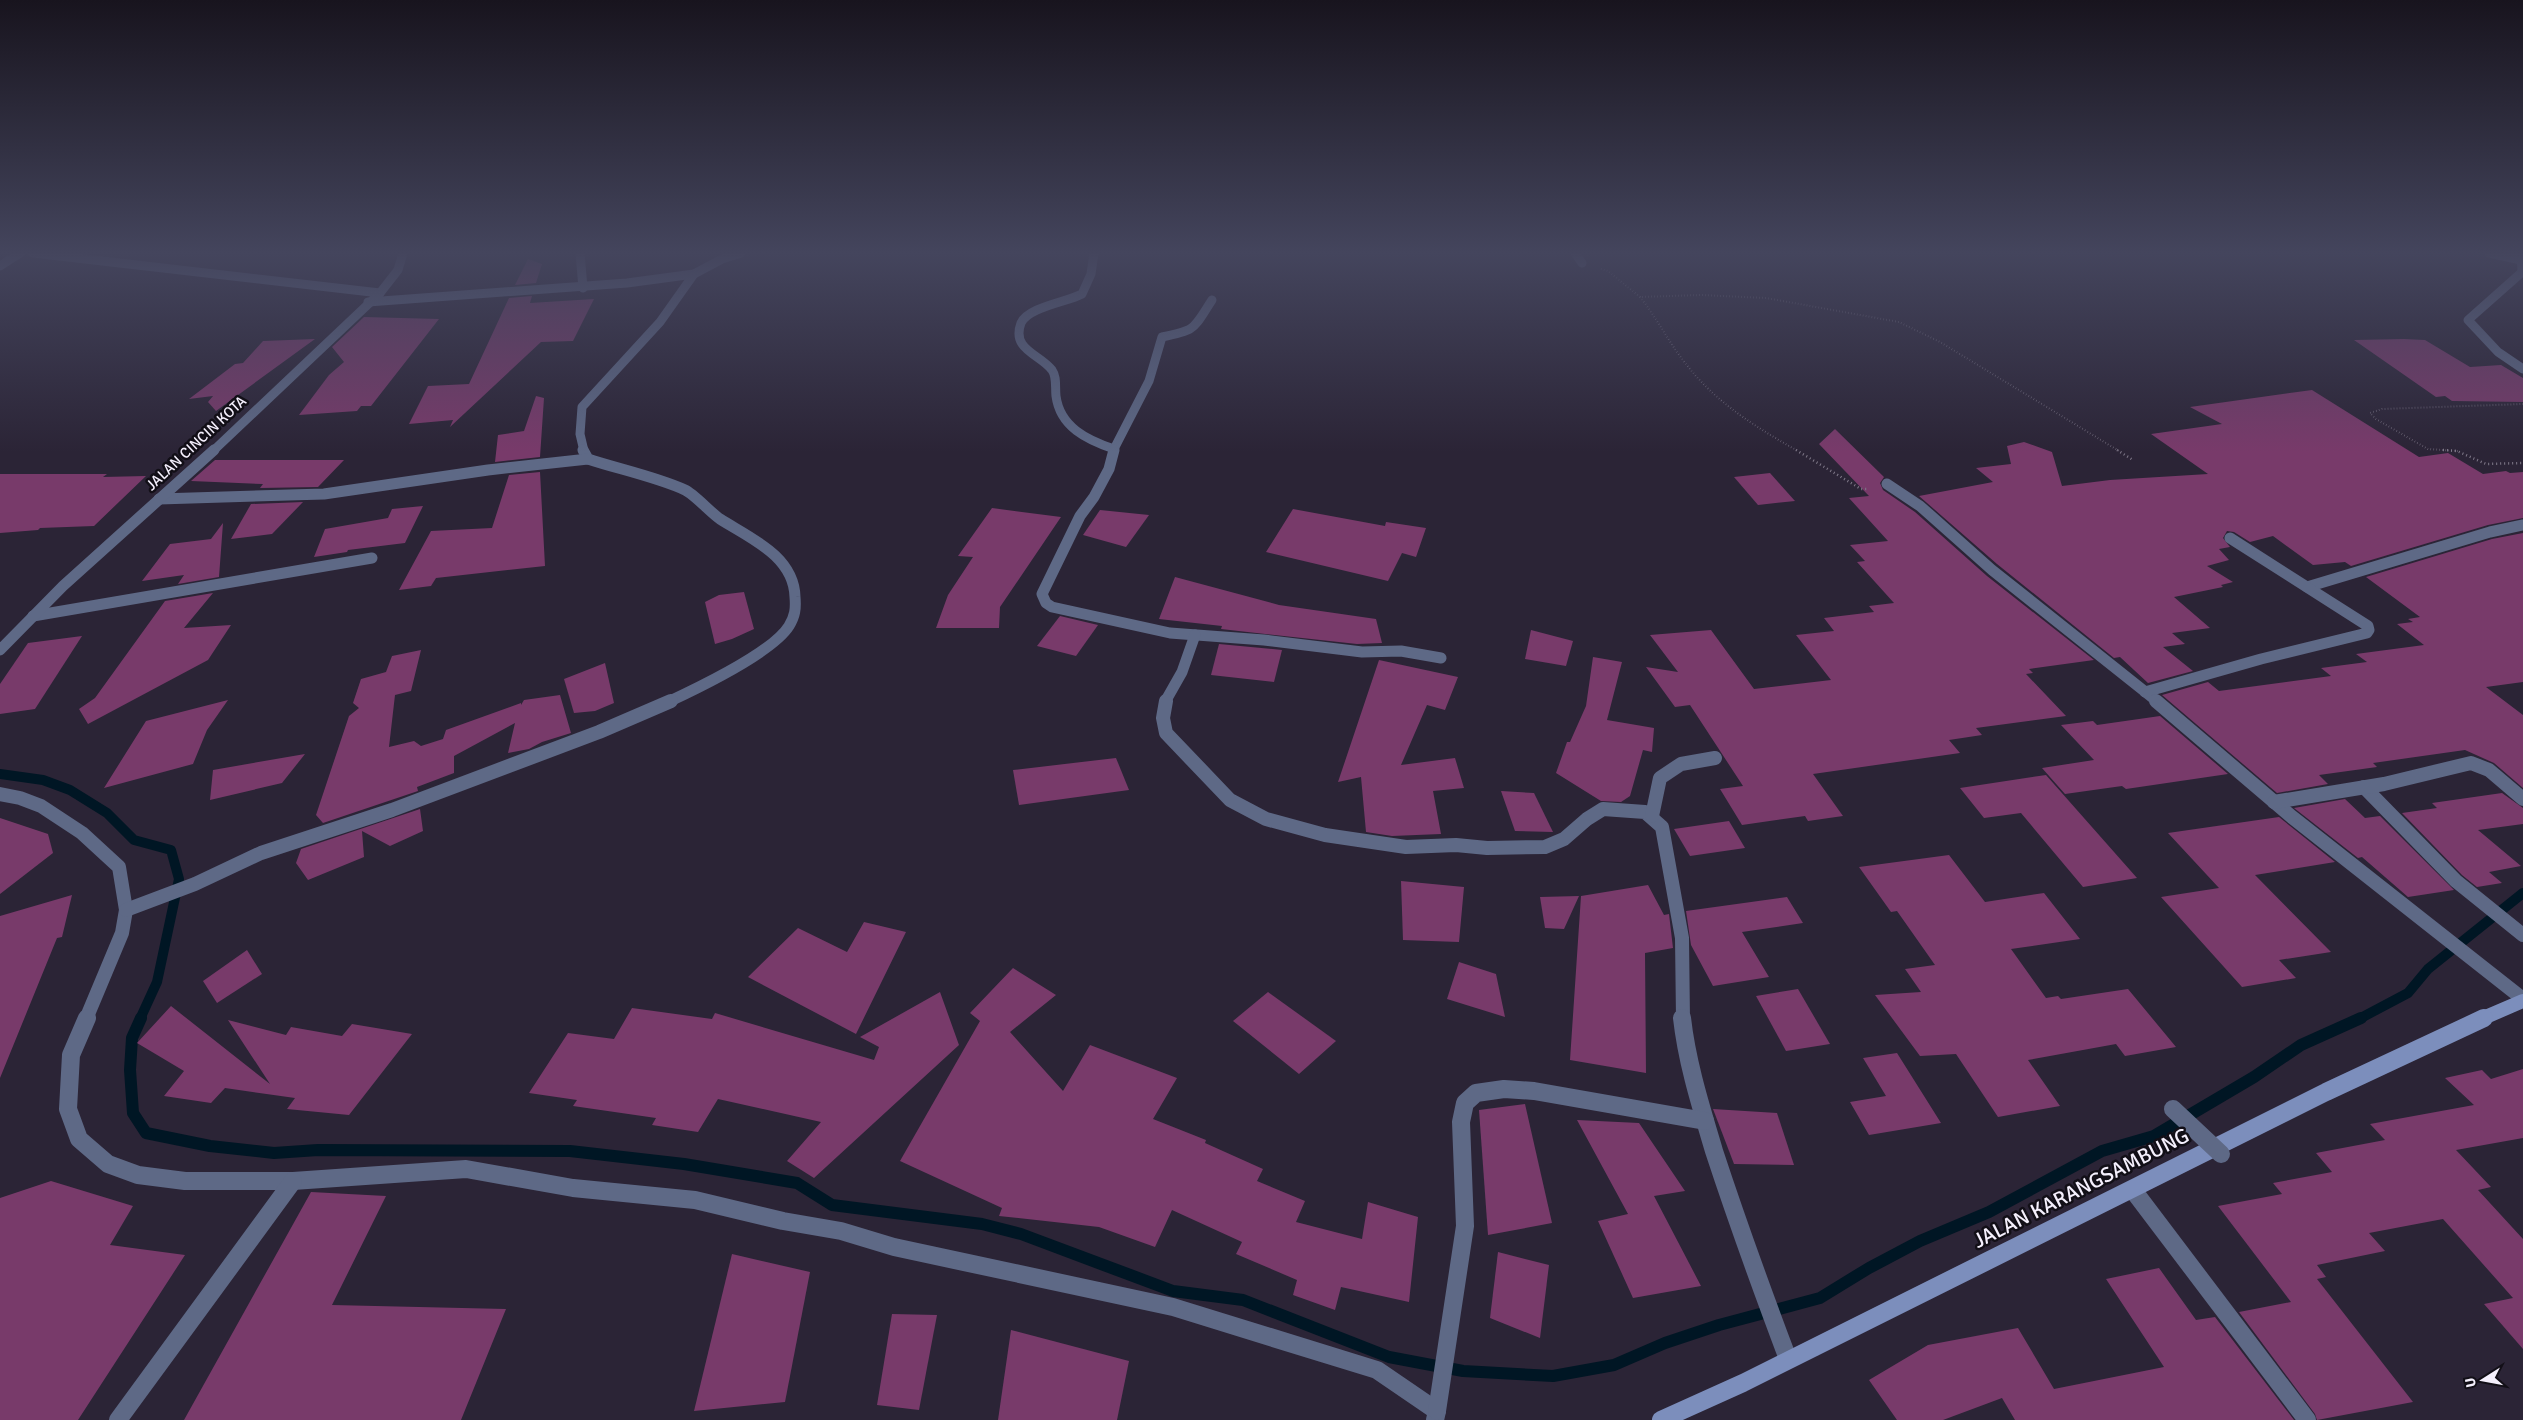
<svg xmlns="http://www.w3.org/2000/svg" width="2523" height="1420" viewBox="0 0 2523 1420" font-family="Signika,sans-serif">
  <rect width="100%" height="100%" fill="#2b2436"/>
  <g fill="none" stroke-linecap="round" stroke-linejoin="round">
    <!-- stream-far1 -->
    <g stroke="#001624" stroke-width="10">
      <polyline points="0,774 43,780 70,790 107,813 134,840 171,850 179,879 157,982 140,1019"/>
      <polyline points="2359,1019 2408,993 2428,969 2523,893"/>
    </g>
    <!-- stream -->
    <polyline stroke="#001624" stroke-width="12" points="141,1018 132,1038 130,1070 133,1113 146,1133 210,1146 274,1153 318,1150 570,1151 684,1164 797,1183 832,1205 982,1224 1021,1234 1173,1291 1243,1300 1389,1357 1463,1371 1553,1376 1614,1365 1665,1343 1719,1325 1820,1298 1869,1268 1920,1241 1989,1212 2102,1151 2154,1136 2254,1077 2301,1045 2361,1018"/>
  </g>
  <!-- building -->
  <g fill="#783a6a">
    <polygon points="528,259 542,264 536,283 515,285"/>
    <polygon points="532,296 530,303 594,299 573,341 541,342 450,427 453,420 409,424 428,386 469,384 509,298"/>
    <polygon points="364,317 439,319 371,406 361,406 357,411 299,415 329,375 344,362 332,347"/>
    <polygon points="315,339 216,411 208,402 213,396 189,399 235,364 243,363 263,341"/>
    <polygon points="2404,339 2425,340 2470,367 2501,365 2523,378 2523,402 2452,401 2445,396 2436,397 2354,340"/>
    <polygon points="2312,390 2419,457 2448,453 2483,474 2506,471 2510,473 2523,472 2523,518 2488,525 2351,566 2345,562 2313,565 2273,536 2250,542 2234,532 2227,531 2223,538 2230,547 2219,549 2229,560 2207,566 2233,582 2221,585 2223,587 2174,597 2210,628 2172,633 2185,644 2163,647 2193,671 2148,683 2120,657 2114,658 1997,564 1919,496 1993,482 1976,468 2011,464 2007,446 2024,442 2052,452 2062,486 2110,480 2208,474 2151,434 2222,424 2190,407"/>
    <polygon points="536,396 544,398 540,457 495,462 498,435 524,431"/>
    <polygon points="1835,429 1884,477 1880,483 1883,490 1915,512 1987,576 2094,660 2029,669 2033,673 2026,674 2066,716 1976,728 1982,735 1949,740 1960,753 1813,774 1843,816 1808,821 1805,816 1742,825 1720,789 1743,786 1690,705 1675,707 1646,667 1678,672 1650,635 1711,630 1754,689 1831,680 1796,635 1834,631 1824,618 1874,612 1869,606 1894,603 1857,562 1865,561 1850,545 1888,541 1849,498 1869,496 1819,444"/>
    <polygon points="215,460 344,460 318,487 260,488 263,484 191,481"/>
    <polygon points="540,472 545,566 436,578 431,586 399,590 431,531 492,528 509,475"/>
    <polygon points="1770,473 1795,501 1758,505 1734,477"/>
    <polygon points="0,474 107,474 103,477 146,476 94,526 40,528 38,530 0,533"/>
    <polygon points="303,502 272,534 231,539 251,504"/>
    <polygon points="423,506 405,543 348,550 347,552 314,557 325,529 388,518 392,509"/>
    <polygon points="992,508 1061,517 1000,607 999,628 936,628 948,595 973,557 958,556"/>
    <polygon points="1293,509 1385,526 1386,522 1426,528 1416,557 1402,553 1388,581 1266,552"/>
    <polygon points="1100,510 1149,515 1126,547 1083,535"/>
    <polygon points="223,523 219,577 178,584 184,575 142,581 170,544 211,539"/>
    <polygon points="2523,533 2523,682 2486,687 2523,715 2523,788 2494,763 2465,750 2373,763 2377,767 2319,775 2328,784 2277,793 2162,695 2208,682 2219,691 2331,676 2321,668 2367,662 2356,654 2424,645 2397,624 2413,622 2408,619 2420,617 2366,577 2492,539"/>
    <polygon points="1175,577 1279,605 1376,619 1382,643 1357,644 1221,629 1222,626 1159,619"/>
    <polygon points="744,592 754,629 732,639 715,644 705,602 719,595"/>
    <polygon points="213,593 184,628 231,625 208,660 88,724 79,709 95,698 165,601"/>
    <polygon points="1060,616 1098,625 1076,656 1037,646"/>
    <polygon points="1531,630 1573,641 1566,666 1525,659"/>
    <polygon points="82,636 35,709 0,714 0,684 28,643"/>
    <polygon points="1219,644 1282,650 1274,682 1211,675"/>
    <polygon points="421,650 411,691 395,695 389,747 414,741 421,746 443,739 446,730 521,703 521,705 524,700 560,695 571,733 542,742 529,749 508,753 515,723 454,756 454,773 417,787 418,791 323,823 316,815 349,716 359,708 353,703 361,679 386,672 392,656"/>
    <polygon points="1593,657 1622,662 1607,720 1654,728 1652,752 1643,750 1630,796 1621,802 1601,801 1556,773 1567,742 1570,742 1586,706"/>
    <polygon points="1379,660 1458,677 1445,710 1427,705 1401,765 1455,758 1464,788 1433,791 1441,834 1392,836 1366,832 1361,777 1338,782"/>
    <polygon points="605,663 614,703 595,711 574,713 564,679"/>
    <polygon points="228,700 207,730 193,764 104,788 146,721"/>
    <polygon points="2160,716 2228,774 2126,789 2122,786 2065,794 2042,768 2094,760 2061,725 2093,721 2097,725"/>
    <polygon points="305,754 282,783 210,800 213,770"/>
    <polygon points="1116,758 1129,790 1019,805 1013,770"/>
    <polygon points="2046,775 2137,878 2083,887 2021,813 1984,818 1960,788"/>
    <polygon points="1501,791 1534,793 1553,832 1515,831"/>
    <polygon points="2502,793 2523,808 2523,824 2478,830 2521,866 2489,872 2502,883 2477,887 2462,875 2402,813 2437,808 2432,803"/>
    <polygon points="2345,799 2365,818 2380,816 2454,890 2408,897 2362,857 2358,858 2294,808"/>
    <polygon points="420,809 423,831 390,846 362,831 364,857 308,880 296,863 301,849"/>
    <polygon points="2279,817 2335,862 2255,875 2331,952 2279,960 2296,978 2242,987 2161,897 2219,888 2168,833"/>
    <polygon points="0,818 48,834 53,853 0,894"/>
    <polygon points="1729,821 1745,848 1690,856 1674,829"/>
    <polygon points="1949,855 1985,902 2044,893 2080,939 2011,949 2046,998 2058,996 2061,999 2128,989 2176,1047 2125,1056 2116,1044 2028,1060 2060,1106 1998,1117 1956,1054 1920,1056 1875,995 1921,992 1905,969 1935,965 1897,911 1891,912 1859,867"/>
    <polygon points="1401,881 1464,887 1459,942 1403,940"/>
    <polygon points="1648,885 1664,915 1669,914 1673,948 1645,953 1646,1073 1570,1060 1581,896"/>
    <polygon points="72,895 62,937 57,938 0,1078 0,916"/>
    <polygon points="1579,896 1564,929 1545,928 1540,897"/>
    <polygon points="1787,897 1803,923 1742,932 1769,977 1713,986 1691,945 1686,911"/>
    <polygon points="864,922 906,932 856,1034 748,977 798,928 847,952"/>
    <polygon points="247,950 262,974 217,1003 203,981"/>
    <polygon points="1459,962 1496,974 1505,1017 1447,999"/>
    <polygon points="1013,968 1056,995 1010,1032 1063,1091 1090,1045 1177,1078 1153,1119 1206,1140 1205,1143 1263,1169 1257,1181 1305,1201 1296,1222 1362,1239 1368,1202 1418,1217 1409,1302 1341,1287 1335,1310 1293,1295 1297,1280 1236,1254 1242,1242 1172,1210 1155,1247 1099,1227 999,1216 1002,1208 900,1161 980,1021 970,1013"/>
    <polygon points="1798,989 1830,1044 1786,1051 1756,996"/>
    <polygon points="940,992 959,1045 814,1178 787,1161 821,1122 718,1099 698,1132 652,1125 656,1118 573,1106 577,1100 529,1093 568,1033 614,1039 632,1008 712,1019 715,1013 874,1060 879,1047 860,1037"/>
    <polygon points="1268,992 1336,1041 1299,1074 1233,1021"/>
    <polygon points="171,1006 270,1084 228,1020 286,1035 291,1027 342,1036 352,1024 412,1034 349,1115 287,1109 295,1098 225,1088 211,1103 164,1096 184,1071 137,1043"/>
    <polygon points="1897,1053 1941,1123 1869,1135 1850,1102 1886,1096 1863,1058"/>
    <polygon points="2523,1069 2523,1138 2456,1150 2491,1187 2478,1190 2523,1239 2523,1349 2484,1304 2513,1298 2443,1219 2369,1233 2385,1251 2317,1265 2326,1277 2317,1279 2413,1402 2317,1420 2315,1414 2239,1312 2291,1302 2218,1206 2282,1194 2273,1183 2332,1172 2316,1153 2385,1140 2370,1124 2474,1105 2445,1078 2482,1070 2491,1079"/>
    <polygon points="1525,1104 1552,1223 1488,1235 1479,1110"/>
    <polygon points="1713,1109 1777,1113 1794,1165 1734,1164"/>
    <polygon points="1577,1120 1639,1123 1685,1191 1654,1196 1701,1286 1633,1298 1598,1221 1628,1214"/>
    <polygon points="51,1181 133,1206 110,1245 185,1255 78,1420 0,1420 0,1198"/>
    <polygon points="311,1192 386,1196 332,1305 506,1309 461,1420 184,1420"/>
    <polygon points="1498,1252 1549,1265 1540,1338 1490,1318"/>
    <polygon points="732,1254 810,1272 785,1402 694,1411"/>
    <polygon points="2159,1268 2196,1320 2215,1317 2294,1420 2015,1420 2002,1398 1943,1420 1897,1420 1869,1380 1928,1345 2018,1328 2054,1389 2164,1367 2106,1279"/>
    <polygon points="892,1314 937,1315 919,1410 877,1405"/>
    <polygon points="1011,1330 1129,1361 1117,1420 998,1420"/>
  </g>
  <g fill="none" stroke-linecap="round" stroke-linejoin="round">
    <!-- path-far1 -->
    <g stroke="#807a8a" stroke-width="2" stroke-dasharray="0.5 2.5" stroke-linecap="butt">
      <polyline points="1601,269 1608,271 1640,297 1701,295 1766,298 1899,322 1940,342 2119,451"/>
      <path d="M1640 297C1657 318 1669 343 1686 364 1715 402 1757 428 1798 451"/>
      <polyline points="2458,451 2428,449 2376,419 2370,413 2382,409 2523,404"/>
    </g>
    <!-- path -->
    <g stroke="#807a8a" stroke-width="2.5" stroke-dasharray="1 3" stroke-linecap="butt">
      <polyline points="1796,450 1861,489 1868,489"/>
      <polyline points="2117,450 2133,460"/>
      <polyline points="2443,450 2457,451 2486,464 2523,463"/>
    </g>
    <!-- minor-far3 -->
    <g stroke="#5e6986" stroke-width="9">
      <polyline points="33,253 380,293"/>
      <polyline points="580,253 583,288"/>
      <path d="M1094 253 1091 274 1082 294C1067 302 1028 307 1021 323 1011 350 1040 354 1052 370 1057 377 1055 387 1056 396 1060 427 1087 440 1114 449L1113 451"/>
      <polyline points="1575,253 1582,263"/>
      <polyline points="2489,253 2521,260"/>
      <polyline points="0,266 20,253"/>
      <polyline points="368,302 627,283 694,274 722,259 741,253"/>
      <path d="M1114 449 1149 381 1162 337C1197 330 1193 329 1212 300"/>
      <polyline points="213,451 380,293 398,270 403,253"/>
      <polyline points="584,451 580,434 582,407 660,322 694,274"/>
    </g>
    <!-- minor-far2 -->
    <g stroke="#5e6986" stroke-width="11">
      <path d="M583 450 588 459C618 469 657 477 685 490 694 494 710 512 720 519 750 538 794 556 795 597 796 609 795 616 789 626 772 653 698 688 668 702"/>
      <polyline points="1114,450 1109,469 1094,497 1080,516 1042,594 1046,603 1052,607 1170,633 1264,640 1362,652 1401,651 1441,658"/>
      <polyline points="1887,484 1920,506 1992,570 2158,702"/>
      <polyline points="159,499 324,494 488,470 588,459"/>
      <polyline points="2307,587 2490,532 2523,525"/>
      <polyline points="33,616 372,558"/>
      <polyline points="0,650 63,586 214,450"/>
      <polyline points="2145,692 2261,659 2367,633 2369,630 2368,626 2230,538"/>
      <polyline points="1165,702 1182,672 1195,635"/>
    </g>
    <!-- minor-far1 -->
    <g stroke="#5e6986" stroke-width="14">
      <polyline points="1166,701 1163,718 1166,733 1230,800 1266,819 1325,835 1406,847 1456,845 1487,848 1545,847 1564,839 1587,819 1603,809 1645,812 1662,827 1682,938 1683,1019"/>
      <polyline points="2156,701 2292,817 2523,999"/>
      <polyline points="2364,787 2456,881 2523,935"/>
      <polyline points="0,794 20,798 41,806 82,833 119,867 126,910 122,933 86,1019"/>
      <polyline points="2274,802 2384,784 2471,763 2489,770 2523,799"/>
      <polyline points="1652,816 1660,778 1681,764 1715,758"/>
      <polyline points="126,910 195,884 261,853 392,810 599,732 671,701"/>
    </g>
    <!-- minor -->
    <g stroke="#5e6986" stroke-width="18">
      <polyline points="87,1018 71,1055 68,1109 79,1139 108,1164 138,1175 185,1181 293,1181 466,1169 573,1188 695,1200 783,1221 841,1231 894,1247 1173,1307 1377,1370 1437,1411 1435,1420"/>
      <path d="M1682 1018C1687 1063 1701 1107 1714 1151 1737 1221 1762 1290 1788 1359"/>
      <polyline points="2133,1190 2307,1420"/>
      <polyline points="1437,1411 1465,1226 1461,1122 1465,1103 1476,1093 1504,1089 1534,1091 1705,1121"/>
      <polyline points="118,1420 293,1181"/>
    </g>
    <!-- tertiary -->
    <polyline stroke="#5e6986" stroke-width="9" points="2521,253 2522,272 2468,320 2498,352 2523,369"/>
    <!-- secondary-far1 -->
    <polyline stroke="#7c8ebc" stroke-width="14" points="2481,1019 2523,1001"/>
    <!-- secondary -->
    <polyline stroke="#7c8ebc" stroke-width="18" points="1661,1420 1743,1383 2326,1092 2484,1018"/>
    <!-- minor-bridge -->
    <polyline stroke="#5e6986" stroke-width="18" points="2173,1109 2221,1154"/>
  </g>
  <!-- sky -->
  <linearGradient id="sky" x2="0" y2="1"><stop stop-color="#18141e"/><stop offset="0.56" stop-color="#44455d"/><stop offset="1" stop-color="#44455d" stop-opacity="0"/></linearGradient>
  <rect width="2523" height="452" fill="url(#sky)"/>
  <g text-anchor="middle" dominant-baseline="central" stroke-width="5" stroke-linejoin="round" paint-order="stroke">
    <!-- far-street labels -->
    <g font-size="15" fill="#f5f0fd" stroke="#120f17">
      <text transform="translate(196 443) rotate(-43)">JALAN CINCIN KOTA</text>
    </g>
    <!-- near-street labels -->
    <g font-size="21" fill="#f5f0fd" stroke="#120f17">
      <text transform="translate(2081 1188) rotate(-27)">JALAN KARANGSAMBUNG</text>
    </g>
  </g>
  <!-- north arrow -->
  <g transform="translate(2483 1380) rotate(259)" stroke="#120f17" stroke-width="4" paint-order="stroke">
  <path d="M0-4L9 19L0 12L-9 19Z" fill="#f5f0fd"/>
  <text y="-8" font-size="14" font-weight="bold" text-anchor="middle" fill="#f5f0fd">U</text>
  </g>
</svg>
